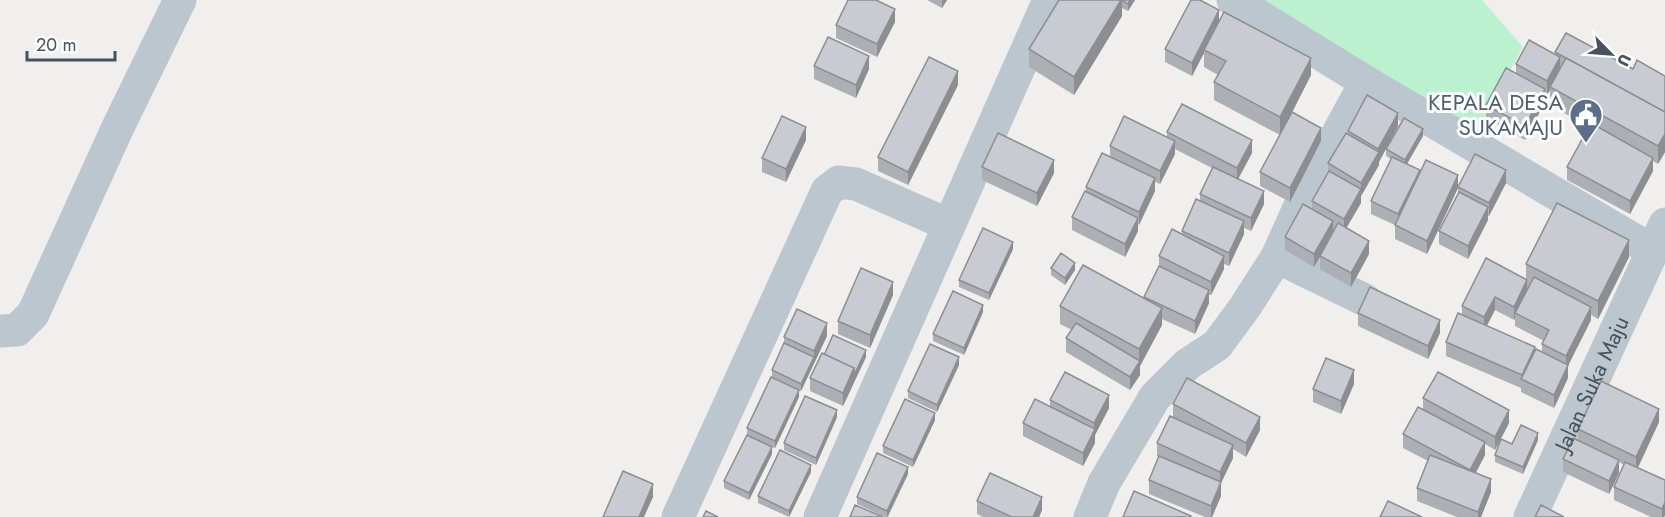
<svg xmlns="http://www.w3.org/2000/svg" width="1665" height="517" viewBox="0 0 1665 517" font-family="Jost,sans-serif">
  <rect width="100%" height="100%" fill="#f1eeee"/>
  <!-- green -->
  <polygon fill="#bbf1cf" points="1240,0 1482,0 1523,47 1477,131"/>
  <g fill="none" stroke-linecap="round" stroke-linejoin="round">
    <!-- minor -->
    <g stroke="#bcc6ce" stroke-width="33">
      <polyline points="1277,257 1365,300"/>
      <polyline points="0,331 17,330 33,314 118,127 180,0"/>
      <polyline points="678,517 827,191 839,182 856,184 949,225"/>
      <polyline points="820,517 1049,0"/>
      <polyline points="1090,517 1104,483 1155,397 1188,364 1217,345 1245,307 1277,257 1307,190 1366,82"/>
    </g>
    <!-- tertiary -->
    <g stroke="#bcc6ce" stroke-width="33">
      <polyline points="1233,0 1366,82 1653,251"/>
      <path id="s1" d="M1530 517 1665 224"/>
    </g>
  </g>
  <!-- wall -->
  <g fill="#acafb4" fill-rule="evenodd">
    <polygon points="927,0 947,0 942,8"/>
    <polygon points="1059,0 1135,0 1128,11 1122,8 1122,16 1074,95 1029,67 1029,49"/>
    <polygon points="1219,20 1311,75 1292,113 1321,141 1290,202 1260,186 1260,172 1280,135 1214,100 1214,82 1218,75 1204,67 1204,53 1192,76 1165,62 1165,49"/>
    <polygon points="895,22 877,57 836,38 836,25"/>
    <polygon points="1555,52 1665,76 1665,152 1658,164 1653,161 1653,171 1630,214 1567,180 1567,167 1589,127 1550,105 1550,90 1547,95 1545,94 1545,102 1525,140 1486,118 1486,105 1516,73 1516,64 1555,54"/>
    <polygon points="814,66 869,69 856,98 814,79"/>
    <polygon points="958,85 908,185 878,171 878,157"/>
    <polygon points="1398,126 1379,162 1379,165 1361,196 1361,195 1361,203 1346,228 1369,254 1351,287 1320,269 1320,258 1314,267 1285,250 1285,237 1312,209 1312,201 1328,172 1328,163 1348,134 1348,131"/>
    <polygon points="1167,132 1252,153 1238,179 1264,204 1251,231 1244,228 1244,234 1229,266 1224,264 1224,269 1211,295 1209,295 1209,303 1195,334 1162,319 1162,325 1140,366 1140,375 1130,390 1066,352 1066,338 1072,330 1060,324 1060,306 1144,298 1159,266 1159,256 1182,235 1182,231 1200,201 1200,194 1212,168 1175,149 1175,154 1160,184 1155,182 1155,191 1139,225 1138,224 1138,231 1125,257 1072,230 1072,217 1086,192 1086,187 1110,157 1110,146 1167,137"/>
    <polygon points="1423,136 1407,164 1420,174 1458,187 1506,183 1489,216 1488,215 1488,220 1468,259 1439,244 1439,231 1458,195 1458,188 1427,254 1395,239 1395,225 1371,214 1371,201 1391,159 1386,156 1386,149"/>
    <polygon points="806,140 786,182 762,172 762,158"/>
    <polygon points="982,167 1054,173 1037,206 982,180"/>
    <polygon points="1013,249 989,300 959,287 959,280"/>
    <path d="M1629 257 1598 319 1591 315V320L1568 365V378L1554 408 1521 392V388L1446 356V342L1462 315V306L1526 279V264ZM1495 310 1514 320 1515 318V326L1544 341 1542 344V352H1535L1487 326Z"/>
    <polygon points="1051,268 1075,270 1065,285 1051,275"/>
    <polygon points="893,295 870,348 838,334 838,321"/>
    <polygon points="983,312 964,355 933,341 933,334"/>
    <polygon points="1358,313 1440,333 1428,359 1358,326"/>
    <polygon points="827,336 801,391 772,377 772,370 784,343 784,337"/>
    <polygon points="824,355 866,357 843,406 810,391 810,378"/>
    <polygon points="959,365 937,412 908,398 908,391"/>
    <polygon points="1354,384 1341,414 1313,402 1313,389"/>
    <polygon points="799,397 775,448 772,447 772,454 749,500 724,488 724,481 747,435 747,428"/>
    <polygon points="1423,398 1509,423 1495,450 1485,444 1485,455 1476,473 1491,492 1481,517 1457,517 1417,501 1417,488 1428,461 1403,448 1403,434 1423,410"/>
    <polygon points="1050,400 1109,408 1095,435 1095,443 1083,466 1023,436 1023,423 1050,406"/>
    <polygon points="1173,404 1260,430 1246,457 1233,449 1233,458 1221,483 1221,496 1212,517 1205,517 1149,494 1149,480 1159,457 1157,456 1157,443 1173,417"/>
    <polygon points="837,417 816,465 784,450 784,443"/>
    <polygon points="935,420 913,467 883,453 883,446"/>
    <polygon points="1659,422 1638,468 1665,480 1665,515 1664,517 1651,517 1614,500 1614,487 1624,465 1619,462 1619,473 1609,494 1563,472 1563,459 1578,440 1578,429"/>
    <polygon points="1538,440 1523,474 1495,462 1495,455"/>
    <polygon points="811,472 789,517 758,503 758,496"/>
    <polygon points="908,474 888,517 885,517 857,504 857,497"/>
    <polygon points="977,501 1042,510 1039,517 983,517 977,514"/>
  </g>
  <!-- shaded-wall -->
  <g fill="#8c8e92">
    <polygon points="943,0 947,0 942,8 942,1"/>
    <polygon points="1121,0 1122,0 1122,16 1074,95 1074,77"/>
    <polygon points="1130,0 1135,0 1128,11 1128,4"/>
    <polygon points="895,9 895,22 877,57 877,44"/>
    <polygon points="1219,10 1219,23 1204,50 1204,53 1192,76 1192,63"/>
    <polygon points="869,56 869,69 856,98 856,85"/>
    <polygon points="1560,57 1560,70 1550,87 1550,90 1547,95 1547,81"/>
    <polygon points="1311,58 1311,75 1280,135 1280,117"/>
    <polygon points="958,71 958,85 908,185 908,172"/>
    <polygon points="1545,89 1545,102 1525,140 1525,126"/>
    <polygon points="1398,113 1398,126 1379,162 1379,165 1361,196 1361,183 1378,152 1378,149"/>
    <polygon points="806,127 806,140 786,182 786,169"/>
    <polygon points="1321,128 1321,141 1290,202 1290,188"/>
    <polygon points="1423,129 1423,136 1405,167 1405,160"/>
    <polygon points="1665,134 1665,152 1658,164 1658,146"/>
    <polygon points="1252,140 1252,153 1237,181 1237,168"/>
    <polygon points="1175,141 1175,154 1160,184 1160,171"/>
    <polygon points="1653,158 1653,171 1630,214 1630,201"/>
    <polygon points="1054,160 1054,173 1037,206 1037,193"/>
    <polygon points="1420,170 1420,183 1398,227 1398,214"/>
    <polygon points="1506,170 1506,183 1489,216 1489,203"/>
    <polygon points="1458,175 1458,188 1427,254 1427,241"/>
    <polygon points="1155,178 1155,191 1139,225 1139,212"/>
    <polygon points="1361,189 1361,203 1344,232 1344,219"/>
    <polygon points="1264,191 1264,204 1251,231 1251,218"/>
    <polygon points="1488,207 1488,220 1468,259 1468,246"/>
    <polygon points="1138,218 1138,231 1125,257 1125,244"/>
    <polygon points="1244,221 1244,234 1229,266 1229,253"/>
    <polygon points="1333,221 1333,234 1314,267 1314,254"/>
    <polygon points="1629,240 1629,257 1598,319 1598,301"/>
    <polygon points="1369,241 1369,254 1351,287 1351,273"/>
    <polygon points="1013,242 1013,249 989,300 989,293"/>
    <polygon points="1224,256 1224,269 1211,295 1211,282"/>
    <polygon points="1075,263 1075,270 1065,285 1065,278"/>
    <polygon points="1527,280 1527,293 1515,313 1515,318 1514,320 1514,307"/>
    <polygon points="893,282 893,295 870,348 870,335"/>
    <polygon points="1209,290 1209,303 1195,334 1195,321"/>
    <polygon points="1495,297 1495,310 1484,330 1484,317"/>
    <polygon points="983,305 983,312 964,355 964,348"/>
    <polygon points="1591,307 1591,320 1566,370 1566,356"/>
    <polygon points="1162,308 1162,325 1140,366 1140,375 1130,390 1130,377 1139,362 1139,349"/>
    <polygon points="1440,320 1440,333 1428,359 1428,346"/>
    <polygon points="827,323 827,336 801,391 801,384 814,357 814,351"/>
    <polygon points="1535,347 1535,360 1522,379 1522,375"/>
    <polygon points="866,350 866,357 843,406 843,393 854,368"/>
    <polygon points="959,357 959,365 937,412 937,405"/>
    <polygon points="1568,365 1568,378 1554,408 1554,395"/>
    <polygon points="1354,370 1354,384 1341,414 1341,401"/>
    <polygon points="799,390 799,397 775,448 775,441"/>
    <polygon points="1109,395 1109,408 1095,435 1095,443 1083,466 1083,453 1094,431 1094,423"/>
    <polygon points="1659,409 1659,422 1636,471 1636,457"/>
    <polygon points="837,410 837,417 816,465 816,458"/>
    <polygon points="1509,410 1509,423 1495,450 1495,437"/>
    <polygon points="935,413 935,420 913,467 913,460"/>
    <polygon points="1260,417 1260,430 1246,457 1246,443"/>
    <polygon points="1538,433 1538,440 1523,474 1523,467"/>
    <polygon points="1485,442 1485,455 1470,483 1470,470"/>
    <polygon points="1233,445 1233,458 1221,483 1221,496 1212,517 1211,517 1211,506 1220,485 1220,472"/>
    <polygon points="772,447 772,454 749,500 749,493"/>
    <polygon points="1619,460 1619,473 1609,494 1609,481"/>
    <polygon points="811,465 811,472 789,517 789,511"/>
    <polygon points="908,467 908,474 887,517 887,511"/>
    <polygon points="1491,479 1491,492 1481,517 1478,517 1478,512"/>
    <polygon points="653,484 653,497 644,517 639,517"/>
    <polygon points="1042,497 1042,510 1039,517 1033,517"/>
    <polygon points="1665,502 1665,515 1664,517 1662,517 1662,509"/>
  </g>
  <!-- building -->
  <g fill="#c8cbd1" stroke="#8c8e92" stroke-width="1.5">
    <polygon points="848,0 876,0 895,9 877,44 836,25"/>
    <polygon points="1059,0 1121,0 1074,77 1029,49"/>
    <polygon points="1122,0 1130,0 1128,4"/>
    <polygon points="1191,0 1200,0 1219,10 1192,63 1165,49"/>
    <polygon points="1224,12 1311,58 1280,117 1214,82 1226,61 1204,50"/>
    <polygon points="1566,33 1633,69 1637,60 1665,76 1665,112 1555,52"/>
    <polygon points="828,37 869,56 856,85 814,66"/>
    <polygon points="1529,40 1560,57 1547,81 1516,64"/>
    <polygon points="929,57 958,71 908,172 878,157"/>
    <polygon points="1566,58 1665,112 1665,134 1658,146 1550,87"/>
    <polygon points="1506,68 1545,89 1525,126 1486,105"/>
    <polygon points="1367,95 1398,113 1378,149 1348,131"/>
    <polygon points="1182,104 1252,140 1237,168 1167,132"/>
    <polygon points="1292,112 1321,128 1290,188 1260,172"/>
    <polygon points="782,116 806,127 786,169 762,158"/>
    <polygon points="1124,116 1175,141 1160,171 1110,146"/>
    <polygon points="1404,118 1423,129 1405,160 1386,149"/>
    <polygon points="1591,123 1653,158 1630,201 1567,167"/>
    <polygon points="998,133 1054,160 1037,193 982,167"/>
    <polygon points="1346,133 1379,152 1361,183 1328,163"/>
    <polygon points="1102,153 1155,178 1139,212 1086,187"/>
    <polygon points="1475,154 1506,170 1489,203 1458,187"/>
    <polygon points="1392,157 1420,170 1398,214 1371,201"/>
    <polygon points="1426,160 1458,175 1427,241 1395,225"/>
    <polygon points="1213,167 1264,191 1251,218 1200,194"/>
    <polygon points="1329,171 1361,189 1344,219 1312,201"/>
    <polygon points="1085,191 1138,218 1125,244 1072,217"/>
    <polygon points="1459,192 1488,207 1468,246 1439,231"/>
    <polygon points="1196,199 1244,221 1229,253 1182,231"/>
    <polygon points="1557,203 1629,240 1598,301 1526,264"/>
    <polygon points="1303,204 1333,221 1314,254 1285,237"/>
    <polygon points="1338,223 1369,241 1351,273 1320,256"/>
    <polygon points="983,228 1013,242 989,293 959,280"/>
    <polygon points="1172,229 1224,256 1211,282 1159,256"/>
    <polygon points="1061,253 1075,263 1065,278 1051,268"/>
    <polygon points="1486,258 1527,280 1514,307 1495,297 1484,317 1462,306"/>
    <polygon points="1083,265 1162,308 1139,349 1060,306"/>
    <polygon points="1159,266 1209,290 1195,321 1144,297"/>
    <polygon points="861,268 893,282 870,335 838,321"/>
    <polygon points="1534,277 1591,307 1566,356 1542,344 1549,330 1515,313"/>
    <polygon points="1370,287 1440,320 1428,346 1358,313"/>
    <polygon points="953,291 983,305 964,348 933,334"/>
    <polygon points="797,309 827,323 814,351 784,337"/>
    <polygon points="1458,313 1535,347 1522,375 1446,342"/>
    <polygon points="1076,323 1140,361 1130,377 1066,338"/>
    <polygon points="833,335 866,350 854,375 854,368 824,355"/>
    <polygon points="784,343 814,357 801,384 772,370"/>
    <polygon points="930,344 959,357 937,405 908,391"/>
    <polygon points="1536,349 1568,365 1554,395 1521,379"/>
    <polygon points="822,353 854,368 843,393 810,378"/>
    <polygon points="1326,358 1354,370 1341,401 1313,389"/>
    <polygon points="1065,372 1109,395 1094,423 1050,400"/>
    <polygon points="1438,372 1509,410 1495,437 1423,398"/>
    <polygon points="771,377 799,390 775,441 747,428"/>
    <polygon points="1187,378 1260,417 1246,443 1173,404"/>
    <polygon points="1601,381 1659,409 1636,457 1578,429"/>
    <polygon points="805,396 837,410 816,458 784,443"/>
    <polygon points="905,399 935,413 913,460 883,446"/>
    <polygon points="1035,399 1095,429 1083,453 1023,423"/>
    <polygon points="1418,407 1485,442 1470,470 1403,434"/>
    <polygon points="1170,416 1233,445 1220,472 1157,443"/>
    <polygon points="1521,425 1538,433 1523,467 1495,455 1501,439 1512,444"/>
    <polygon points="747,435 772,447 749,493 724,481"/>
    <polygon points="1573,438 1619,460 1609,481 1563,459"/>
    <polygon points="780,450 811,465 789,511 758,496"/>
    <polygon points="877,453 908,467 887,511 857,497"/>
    <polygon points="1430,455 1491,479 1478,512 1417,488"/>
    <polygon points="1159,456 1221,482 1211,506 1149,480"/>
    <polygon points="1625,462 1665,480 1665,502 1662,509 1614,487"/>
    <polygon points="623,471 653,484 639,517 603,517"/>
    <polygon points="990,473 1042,497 1033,517 1012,517 977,501"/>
    <polygon points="1134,491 1191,516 1190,517 1123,517"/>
    <polygon points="1388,501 1422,517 1380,517"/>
    <polygon points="855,505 883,517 850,517"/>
    <polygon points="1541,505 1564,517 1535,517"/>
    <polygon points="706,511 718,517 703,517"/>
  </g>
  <!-- icons -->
  <defs>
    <g id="civic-pin" transform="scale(1.725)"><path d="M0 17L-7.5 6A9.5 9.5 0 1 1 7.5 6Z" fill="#5c6f8a" stroke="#fff"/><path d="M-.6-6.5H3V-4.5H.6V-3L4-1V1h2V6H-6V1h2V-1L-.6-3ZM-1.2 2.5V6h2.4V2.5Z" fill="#fff"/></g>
  </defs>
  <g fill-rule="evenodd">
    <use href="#civic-pin" x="1586" y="115"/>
  </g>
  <g text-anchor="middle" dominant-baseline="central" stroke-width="6" stroke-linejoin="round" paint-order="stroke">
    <!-- service labels -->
    <g font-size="22" fill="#4e5e75" stroke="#fff" text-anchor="end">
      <text x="1563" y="102">KEPALA DESA<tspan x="1563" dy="25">SUKAMAJU</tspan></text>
    </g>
    <!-- street labels -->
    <g font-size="22" fill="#46525d" stroke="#fff">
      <text stroke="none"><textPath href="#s1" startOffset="147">Jalan Suka Maju</textPath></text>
    </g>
  </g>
  <!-- north arrow -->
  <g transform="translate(1611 54) rotate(115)" stroke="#ffffff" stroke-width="4.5" paint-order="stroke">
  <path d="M0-4.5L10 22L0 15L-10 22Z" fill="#46525d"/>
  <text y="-9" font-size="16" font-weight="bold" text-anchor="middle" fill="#46525d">U</text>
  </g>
  <!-- scale -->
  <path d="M27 51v9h88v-9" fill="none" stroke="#46525d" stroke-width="3"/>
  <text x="36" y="51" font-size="18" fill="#46525d" stroke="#ffffff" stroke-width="4.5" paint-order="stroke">20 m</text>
</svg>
